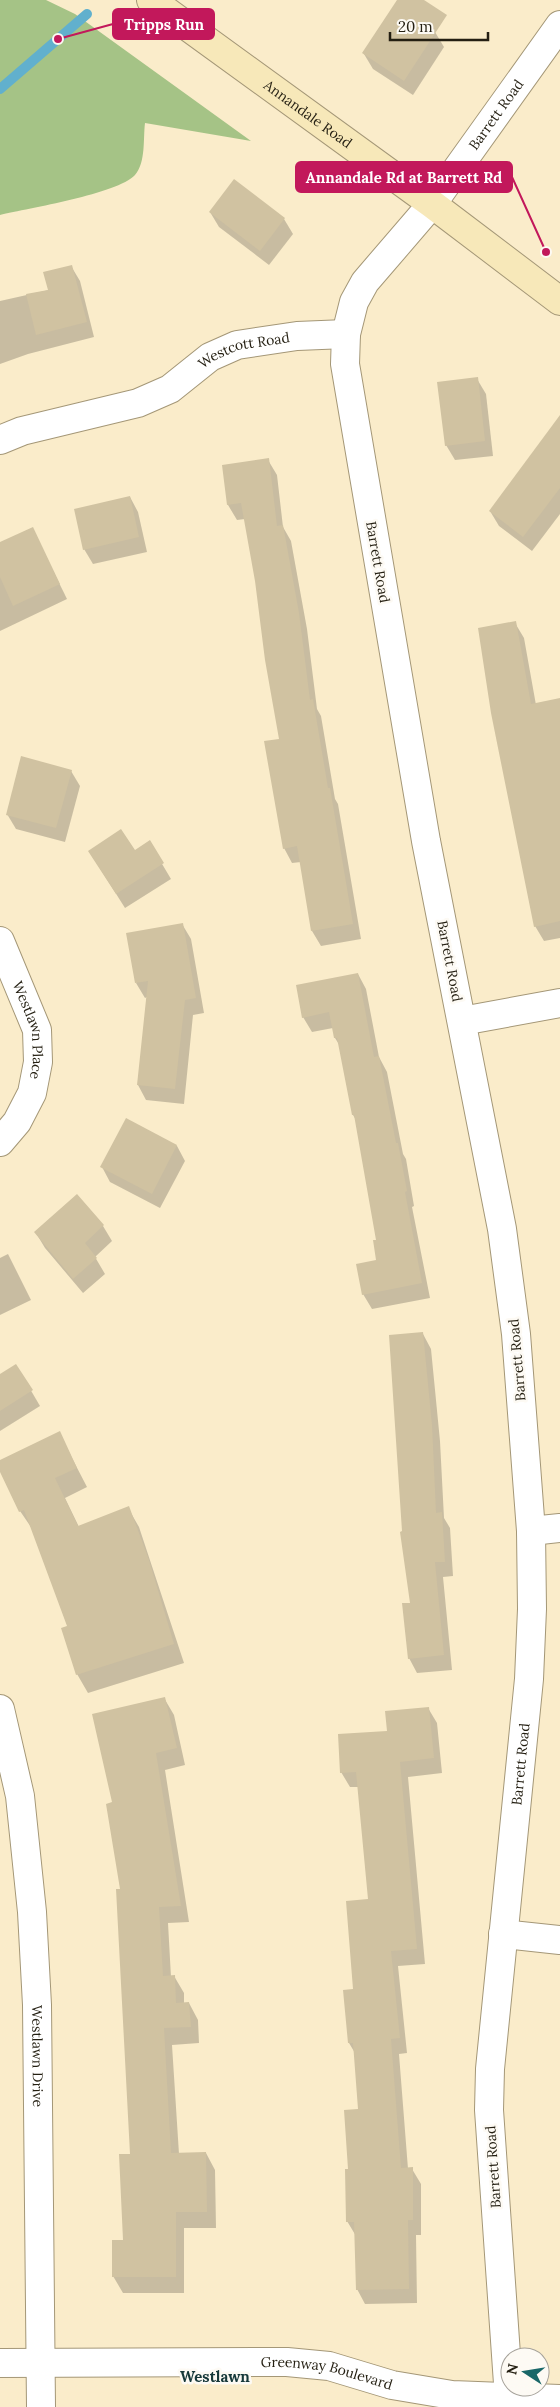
<svg xmlns="http://www.w3.org/2000/svg" width="560" height="2407" viewBox="0 0 560 2407" font-family="Lora,serif">
  <rect width="100%" height="100%" fill="#faecca"/>
  <!-- forest -->
  <path fill="#a5c386" d="M0 0H46L75 14 251 141 145 123C143 139 146 162 135 175 117 194 29 208 0 215Z"/>
  <!-- shadow -->
  <g fill="#0003">
    <polygon points="435,32 444,47 413,95 373,69 364,54"/>
    <polygon points="210,212 284,219 293,234 269,265 219,227"/>
    <polygon points="71,266 80,281 94,337 28,354 0,364 0,301 49,290"/>
    <polygon points="477,379 486,394 493,456 455,460 446,445"/>
    <polygon points="560,436 560,514 532,551 499,526 490,511"/>
    <polygon points="268,460 277,475 283,527 291,541 307,629 317,709 321,716 335,799 338,804 361,939 321,946 312,931 301,862 292,863 284,848 281,740 256,581 245,519 237,520 228,505 223,466"/>
    <polygon points="130,497 138,512 147,552 93,564 84,549"/>
    <polygon points="32,528 67,599 0,631 0,544"/>
    <polygon points="515,623 524,638 536,705 560,701 560,938 544,941 535,926"/>
    <polygon points="71,771 80,786 65,842 16,829 7,814"/>
    <polygon points="149,842 171,879 125,908 89,851 135,851"/>
    <polygon points="182,924 191,939 204,1013 193,1015 184,1104 146,1100 138,1085 147,997 145,998 136,983"/>
    <polygon points="358,974 366,989 379,1057 387,1072 403,1154 406,1159 414,1206 412,1207 430,1298 372,1309 363,1294 377,1261 377,1241 356,1120 353,1115 340,1046 335,1038 333,1028 312,1032 303,1017"/>
    <polygon points="127,1120 177,1146 185,1161 160,1208 110,1182 102,1167"/>
    <polygon points="77,1196 103,1226 112,1241 95,1257 105,1274 83,1293 45,1248 36,1233"/>
    <polygon points="8,1254 31,1300 0,1315 0,1258"/>
    <polygon points="423,1334 431,1349 440,1441 444,1518 450,1528 453,1576 443,1577 452,1670 417,1673 409,1658 412,1604 403,1533"/>
    <polygon points="16,1365 40,1406 0,1431 0,1376"/>
    <polygon points="59,1433 87,1487 65,1498 79,1527 128,1508 139,1527 184,1663 88,1693 77,1674 68,1627 33,1530 20,1511"/>
    <polygon points="164,1698 174,1715 185,1765 165,1770 189,1922 168,1923 171,1977 174,1976 184,1993 184,2004 189,2003 198,2020 199,2043 172,2045 179,2154 206,2153 215,2170 216,2228 184,2228 184,2293 123,2293 113,2276 124,2242 131,2155 121,1890 114,1803"/>
    <polygon points="428,1708 437,1723 442,1773 408,1777 425,1964 398,1966 407,2053 399,2054 408,2169 412,2169 421,2184 421,2235 416,2235 417,2303 365,2304 357,2289 356,2236 347,2221 349,2170 360,2110 355,2053 349,2043 355,1990 369,1900 359,1787 350,1787 341,1772 389,1732"/>
  </g>
  <g fill="none" stroke-linecap="round" stroke-linejoin="round">
    <!-- stream -->
    <polyline stroke="#61b0cd" stroke-width="10" points="0,89 87,14"/>
  </g>
  <!-- building -->
  <g fill="#d0c2a1">
    <polygon points="397,0 424,0 447,15 404,81 362,53"/>
    <polygon points="234,179 285,218 260,251 209,212"/>
    <polygon points="72,265 87,322 36,335 26,294 48,290 43,272"/>
    <polygon points="478,377 485,441 445,446 437,382"/>
    <polygon points="560,415 560,488 523,537 489,511"/>
    <polygon points="269,458 277,526 283,525 299,613 310,700 313,699 328,788 330,788 353,924 311,931 297,846 283,849 264,741 279,739 265,660 255,581 241,503 227,505 222,465"/>
    <polygon points="130,496 139,537 83,550 74,509"/>
    <polygon points="33,527 60,584 13,606 0,577 0,542"/>
    <polygon points="516,621 531,704 560,698 560,921 534,927 491,713 478,628"/>
    <polygon points="21,756 72,770 56,828 6,815"/>
    <polygon points="121,829 135,850 150,840 164,863 116,894 88,851"/>
    <polygon points="183,923 196,998 185,1000 175,1089 137,1085 148,981 135,983 126,933"/>
    <polygon points="358,973 374,1057 379,1056 396,1143 398,1143 407,1191 405,1192 422,1283 362,1295 356,1264 376,1260 373,1240 376,1240 354,1115 352,1115 337,1038 334,1038 329,1012 302,1018 296,985"/>
    <polygon points="126,1118 177,1145 152,1194 100,1167"/>
    <polygon points="77,1194 104,1225 85,1243 97,1258 73,1279 34,1232"/>
    <polygon points="423,1332 432,1425 436,1513 442,1512 445,1562 435,1562 444,1655 408,1659 402,1603 410,1603 400,1532 402,1531 389,1335"/>
    <polygon points="16,1364 33,1390 0,1411 0,1374"/>
    <polygon points="60,1431 77,1468 55,1478 78,1526 129,1506 149,1560 174,1644 76,1675 61,1628 67,1626 24,1510 19,1512 0,1472 0,1460"/>
    <polygon points="165,1697 177,1748 156,1753 181,1906 159,1907 163,1976 175,1975 176,2003 189,2002 191,2027 164,2028 171,2153 206,2152 207,2212 176,2212 176,2277 112,2277 112,2240 123,2240 119,2154 130,2154 116,1889 120,1889 106,1804 112,1802 92,1714"/>
    <polygon points="429,1707 434,1758 400,1762 417,1949 391,1951 400,2038 391,2039 401,2168 413,2167 413,2220 408,2220 409,2289 356,2290 354,2222 346,2222 345,2169 348,2169 344,2110 358,2109 353,2043 348,2043 343,1990 353,1989 346,1901 368,1899 356,1772 340,1773 338,1734 387,1731 385,1711"/>
  </g>
  <g fill="none" stroke-linecap="round" stroke-linejoin="round">
    <!-- minor casing -->
    <g stroke="#a49777" stroke-width="30">
      <g id="minor">
        <path id="s1" d="M0 440 22 431 138 403 170 389 210 357 237 345 297 336 346 334"/>
        <path id="s2" d="M0 941 37 1030 38 1062 32 1093 17 1122 0 1142"/>
        <polyline points="462,1021 560,1003"/>
        <polyline points="531,1531 560,1528"/>
        <path id="s3" d="M0 1709 20 1796 32 1912 37 2005 41 2407"/>
        <polyline points="503,1934 560,1940"/>
        <path id="s4" d="M0 2363 287 2362 329 2366 392 2385 452 2395 560 2399"/>
        <path id="s5" d="M509 2398 489 2110 490 2069 529 1679 532 1609 531 1531 516 1334 502 1229 426 841 345 364 346 334 354 302 365 282 432 204 560 25"/>
      </g>
    </g>
    <!-- secondary casing -->
    <g stroke="#a49777" stroke-width="30">
      <g id="secondary">
        <path id="s6" d="M151 0 432 204 560 301"/>
      </g>
    </g>
    <!-- minor -->
    <use href="#minor" stroke="#fff" stroke-width="28"/>
    <!-- secondary -->
    <use href="#secondary" stroke="#f7e8b9" stroke-width="28"/>
  </g>
  <g text-anchor="middle" dominant-baseline="central" stroke-width="5" stroke-linejoin="round" paint-order="stroke">
    <!-- street labels -->
    <g font-size="14" fill="#241f12" stroke="#fdfaf4">
      <text stroke="none"><textPath href="#s6" startOffset="194">Annandale Road</textPath></text>
      <text stroke="none"><textPath href="#s5" startOffset="2351">Barrett Road</textPath></text>
      <text stroke="none"><textPath href="#s1" startOffset="264">Westcott Road</textPath></text>
      <text transform="translate(378 562) rotate(80)">Barrett Road</text>
      <text transform="translate(450 961) rotate(79)">Barrett Road</text>
      <text stroke="none"><textPath href="#s2" startOffset="95">Westlawn Place</textPath></text>
      <text transform="translate(517 1360) rotate(-95)">Barrett Road</text>
      <text stroke="none"><textPath href="#s5" startOffset="636">Barrett Road</textPath></text>
      <text stroke="none"><textPath href="#s3" startOffset="350">Westlawn Drive</textPath></text>
      <text transform="translate(493 2167) rotate(-94)">Barrett Road</text>
      <text stroke="none"><textPath href="#s4" startOffset="328">Greenway Boulevard</textPath></text>
    </g>
    <!-- neighbourhood labels -->
    <g font-size="15" font-weight="bold" fill="#163839" stroke="#fdfaf4">
      <text x="215" y="2376">Westlawn</text>
    </g>
  </g>
  <!-- callouts -->
  <path fill="none" stroke="#c2185b" stroke-width="2" d="M58 39L113 24M546 252L512 177"/>
  <g fill="#c2185b" stroke="#fdfaf4" stroke-width="2">
    <circle cx="58" cy="39" r="5"/>
    <circle cx="546" cy="252" r="5"/>
  </g>
  <g fill="#c2185b" stroke="#c2185b" stroke-width="2">
    <rect x="113" y="9" width="101" height="30" rx="5"/>
    <rect x="296" y="162" width="216" height="30" rx="5"/>
  </g>
  <g font-size="15" text-anchor="middle" font-weight="bold" fill="#fff">
    <text x="164" y="30">Tripps Run</text>
    <text x="404" y="183">Annandale Rd at Barrett Rd</text>
  </g>
  <!-- north arrow -->
  <g transform="translate(525 2372) rotate(282)"><circle r="24" fill="#fdfaf4" stroke="#a6a29a"/>
  <path d="M0-4L9 19L0 12L-9 19Z" fill="#196768"/>
  <text y="-8" font-size="14" font-weight="bold" text-anchor="middle" fill="#241f12">N</text>
  </g>
  <!-- scale -->
  <path d="M390 32v8h98v-8" fill="none" stroke="#241f12" stroke-width="2.5"/>
  <text x="398" y="32" font-size="15" fill="#241f12" stroke="#fdfaf4" stroke-width="4" paint-order="stroke">20 m</text>
</svg>
